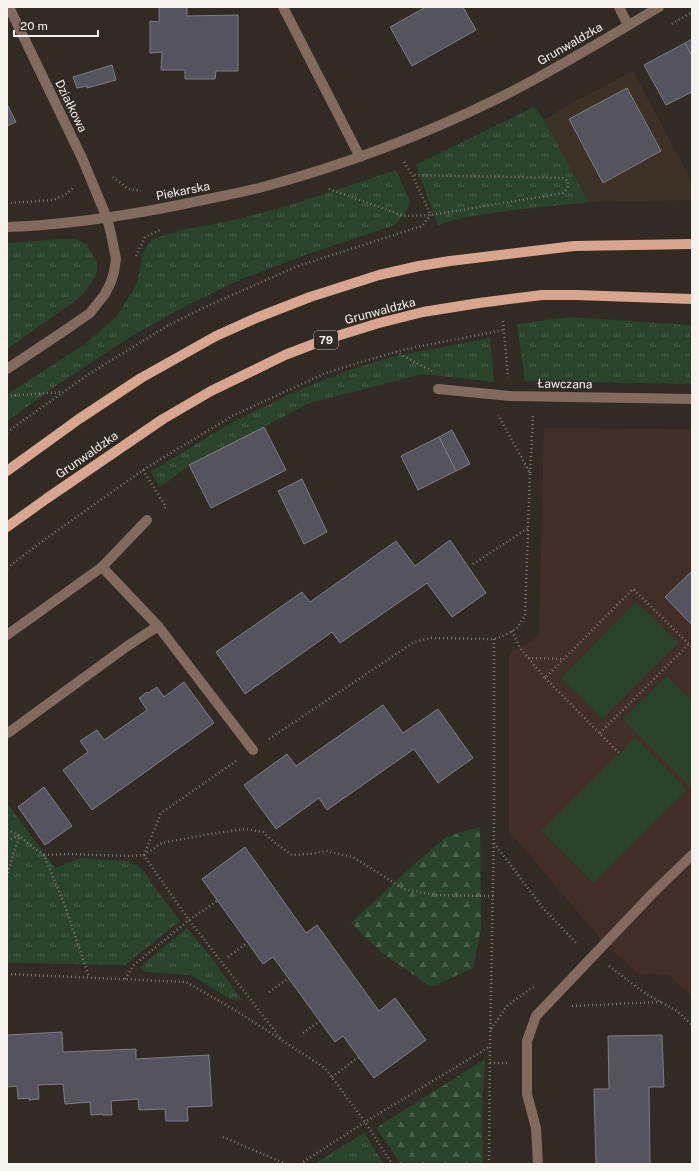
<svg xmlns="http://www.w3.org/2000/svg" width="699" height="1171" viewBox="0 0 699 1171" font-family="'Public Sans',sans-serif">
  <defs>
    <pattern id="grass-tufts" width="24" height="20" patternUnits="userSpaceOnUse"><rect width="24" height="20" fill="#2a442b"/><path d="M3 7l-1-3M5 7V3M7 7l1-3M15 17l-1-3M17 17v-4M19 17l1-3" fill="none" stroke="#4a5f4a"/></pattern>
    <pattern id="forest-firs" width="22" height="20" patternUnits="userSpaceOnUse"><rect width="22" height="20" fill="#2a442b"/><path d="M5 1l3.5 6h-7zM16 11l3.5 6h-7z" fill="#4a5f4a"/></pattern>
  </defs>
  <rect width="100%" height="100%" fill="#312b24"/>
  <!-- built -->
  <polygon fill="#3b3225" points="633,71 692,182 692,200 589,202 544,120 563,108"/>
  <!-- education -->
  <polygon fill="#412f27" points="544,428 692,429 692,997 669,975 639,974 605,944 509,831 509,654 539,636"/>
  <!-- grass -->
  <g fill="url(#grass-tufts)">
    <polygon points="534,107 544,120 589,202 514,210 465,217 438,225 416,165"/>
    <polygon points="396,170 410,201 407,211 395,225 305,255 242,279 187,305 130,337 57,385 7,421 7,395 11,392 85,344 117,316 137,284 143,252 152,239 182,230 234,220 287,206"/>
    <polygon points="61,239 76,239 87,245 97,262 97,271 95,277 84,293 78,299 7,349 7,243"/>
    <polygon points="569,317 692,325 692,384 525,381 517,324"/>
    <polygon points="490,338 494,382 423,374 310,403 189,465 167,482 160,486 150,472 231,423 294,392 352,369 392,357"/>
    <polygon points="7,803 55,868 81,858 126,861 138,866 146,874 156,889 180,921 125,965 7,963"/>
    <polygon points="187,928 210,956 242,1000 230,999 191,975 146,972 142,970 141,966"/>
    <polygon points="364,1133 384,1164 314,1164"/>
  </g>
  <!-- forest -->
  <g fill="url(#forest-firs)">
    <polygon points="480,827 481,929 473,968 431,987 382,953 351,923 419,860 448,836"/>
    <polygon points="485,1059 482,1112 483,1164 401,1164 376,1128"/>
  </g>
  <!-- garden -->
  <g fill="#2a442b">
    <polygon points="636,602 678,643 602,719 561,678"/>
    <polygon points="667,676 692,701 692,788 623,719"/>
    <polygon points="635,738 687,790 594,883 542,831"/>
  </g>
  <!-- building -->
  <g fill="#55545e" stroke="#7e7d87">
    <polygon points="159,7 187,7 187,16 238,15 238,71 216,71 215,79 185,79 185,70 161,70 162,52 150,53 150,21 159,22"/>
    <polygon points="426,7 463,7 476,30 412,66 390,27"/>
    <polygon points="692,39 692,56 685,43"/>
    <polygon points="685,43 692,56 692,92 666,105 644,65"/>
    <polygon points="112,65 116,80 87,88 87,86 77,88 73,77"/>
    <polygon points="627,88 661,151 603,183 569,119"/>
    <polygon points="7,104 16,122 7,126"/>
    <polygon points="264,427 286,470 211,508 189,465"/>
    <polygon points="452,430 470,464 456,471 439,437"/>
    <polygon points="439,437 456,471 418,490 401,456"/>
    <polygon points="302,479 327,532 304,544 278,491"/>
    <polygon points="450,540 486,593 452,617 427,583 340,643 332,632 245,694 216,652 302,592 310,602 396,541 415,566"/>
    <polygon points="692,571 692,625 665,597"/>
    <polygon points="184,682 214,723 92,810 63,770 88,752 80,741 97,730 104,740 147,710 139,698 147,692 148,693 157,687 164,697"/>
    <polygon points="383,705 403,733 438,709 473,758 438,783 414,749 327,810 319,798 276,829 244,785 287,754 296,766"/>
    <polygon points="44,787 72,826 45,845 18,807"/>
    <polygon points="245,847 306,933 317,925 379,1011 395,998 426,1040 374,1078 343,1036 335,1042 273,957 263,964 202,879"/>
    <polygon points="62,1032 63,1052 136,1049 136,1059 209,1055 212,1106 187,1107 188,1121 166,1121 165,1109 139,1110 138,1099 111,1101 112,1115 102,1115 103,1114 91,1115 90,1102 65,1104 63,1084 38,1085 39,1099 29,1100 29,1098 18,1099 17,1086 7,1087 7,1035"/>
    <polygon points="662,1035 664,1087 649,1087 650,1164 596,1164 594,1089 609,1089 608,1036"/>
  </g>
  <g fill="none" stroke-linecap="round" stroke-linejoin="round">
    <!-- path -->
    <g stroke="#7f7973" stroke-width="2.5" stroke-dasharray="1 3" stroke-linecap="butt">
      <polyline points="672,24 692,12"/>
      <polyline points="404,162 412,175 431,215"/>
      <polyline points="113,177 128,189 141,191"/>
      <polyline points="329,189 404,216 431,215 563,193 568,188 568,181 563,178 412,175"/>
      <polyline points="7,203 53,200 65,195 73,188"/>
      <polyline points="136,256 145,237 160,230"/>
      <polyline points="503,321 508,377"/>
      <polyline points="396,352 432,371"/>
      <polyline points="7,396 61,392"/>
      <polyline points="7,432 89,374 169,325 203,308 298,266 422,226 431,215"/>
      <polyline points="143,470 166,507 163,509"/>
      <polyline points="530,473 533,416"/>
      <polyline points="473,564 528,528"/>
      <polyline points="7,568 44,540 143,470 232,416 328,372 395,352 421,346 504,330"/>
      <polyline points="512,631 520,648 545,678 633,589 692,647"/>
      <polyline points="528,658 563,659"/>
      <polyline points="545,678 619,753"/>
      <polyline points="600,733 689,644"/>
      <polyline points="269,739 414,642 431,638 494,639 505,635 517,628 525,616 530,473 498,415"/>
      <polyline points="236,761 161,813 144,855 154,870 189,920 281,1039"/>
      <polyline points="7,830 20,836 32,847 44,855 65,906 89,977"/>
      <polyline points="7,840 19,836"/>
      <polyline points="494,843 542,907 577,944"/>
      <polyline points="44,855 67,854 129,856 144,855 162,843 209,834 246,829 263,832 274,842 292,855 309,854 326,851 353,857 404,889 435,895 493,896"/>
      <polyline points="7,877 13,853 20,836"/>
      <polyline points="228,957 247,943"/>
      <polyline points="609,966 646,994 677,1011 692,1025"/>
      <polyline points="7,974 186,982 238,1012 325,1068 365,1122 392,1164"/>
      <polyline points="125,979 134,965 189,920 217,901"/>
      <polyline points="269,992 289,978"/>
      <polyline points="572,1006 661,1002"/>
      <polyline points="491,1029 507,1006 530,989 534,987"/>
      <polyline points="303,1033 320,1021"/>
      <polyline points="490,1063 508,1063"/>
      <polyline points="332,1077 359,1057"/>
      <polyline points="223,1137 286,1164"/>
      <polyline points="300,1164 365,1122 489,1047"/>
      <polyline points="489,1164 490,1047 494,826 494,639"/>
    </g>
    <!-- service -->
    <g stroke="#826a5e" stroke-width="10">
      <polyline points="619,7 628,25"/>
      <polyline points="102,567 158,626 253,750"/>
      <polyline points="7,635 102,567 147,520"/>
      <polyline points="7,732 8,733 126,647 158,626"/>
      <polyline points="538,1164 536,1128 527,1094 527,1041 536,1016 652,894 692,855"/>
    </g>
    <!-- minor -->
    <g stroke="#826a5e" stroke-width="10">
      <polyline points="283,7 360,157"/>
      <polyline points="7,369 64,331 90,313 105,294 111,282 114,272 116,259 111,234 107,218 82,158 9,7"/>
      <polyline points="438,389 510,396 692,399"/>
    </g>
    <!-- tertiary -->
    <path stroke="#826a5e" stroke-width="10" d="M7 227C66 225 125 216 184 204 209 199 234 194 259 188 342 166 424 135 501 97 555 70 607 38 659 7"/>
    <!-- primary -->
    <g stroke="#d8a68e" stroke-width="10">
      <polyline points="7,471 79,419 141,378 216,336 256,318 310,297 379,275 419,266 450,261 574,246 692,244"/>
      <polyline points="7,527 46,499 163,419 211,391 285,355 324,340 379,323 423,312 479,303 542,295 576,295 692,299"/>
    </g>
  </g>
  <g text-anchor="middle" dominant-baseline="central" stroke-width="3" stroke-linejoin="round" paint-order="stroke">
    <!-- shield labels -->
    <rect fill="#312b24" stroke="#bbb6b1" stroke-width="1" x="314" y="331" width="24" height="18" rx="3"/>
    <g font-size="11" font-weight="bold" fill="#f6f2ed">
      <text x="326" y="340">79</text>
    </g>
    <!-- street labels -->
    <g font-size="12" fill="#f6f2ed" stroke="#312b24">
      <text transform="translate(570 44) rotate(-30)">Grunwaldzka</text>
      <text transform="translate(71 106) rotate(64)">Działkowa</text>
      <text transform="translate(183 191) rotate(-11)">Piekarska</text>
      <text transform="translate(380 311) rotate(-15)">Grunwaldzka</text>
      <text transform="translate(565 384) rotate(1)">Ławczana</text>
      <text transform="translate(87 455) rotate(-35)">Grunwaldzka</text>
    </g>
  </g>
  <!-- border -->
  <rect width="699" height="1171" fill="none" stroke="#f6f2ed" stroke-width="16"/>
  <!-- scale -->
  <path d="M14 30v6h84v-6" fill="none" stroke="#f6f2ed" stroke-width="2"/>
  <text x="20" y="30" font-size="12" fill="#f6f2ed" stroke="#312b24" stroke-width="3" paint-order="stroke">20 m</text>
</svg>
